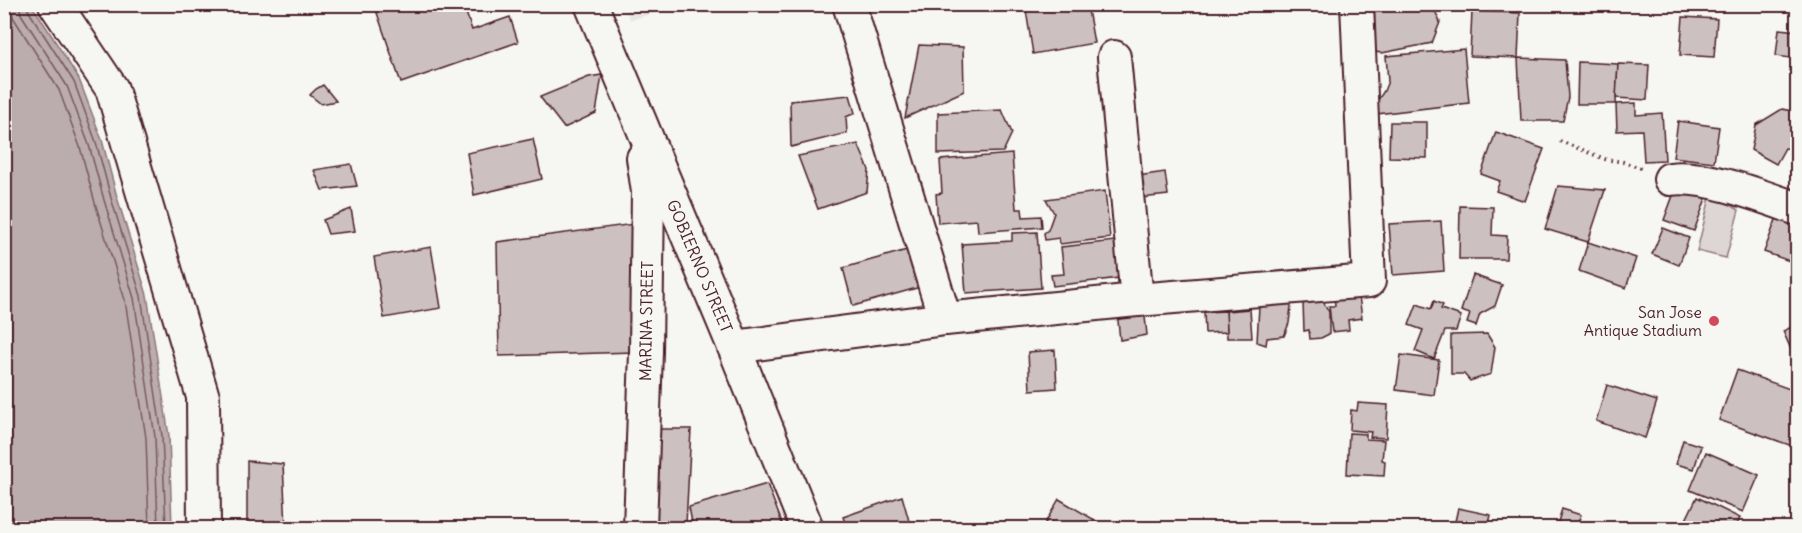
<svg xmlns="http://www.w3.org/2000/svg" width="1802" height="533" viewBox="0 0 1802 533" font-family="Delius,sans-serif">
  <rect width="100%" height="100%" fill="#f6f6f2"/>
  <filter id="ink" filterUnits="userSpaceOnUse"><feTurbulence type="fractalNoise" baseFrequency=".0167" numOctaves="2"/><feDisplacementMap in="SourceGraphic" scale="12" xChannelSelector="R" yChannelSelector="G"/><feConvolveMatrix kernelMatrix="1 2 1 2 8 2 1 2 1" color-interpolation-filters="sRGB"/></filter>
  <g filter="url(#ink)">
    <!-- built -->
    <polygon fill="#e9e6e3" points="623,5 683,5 630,20"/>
    <!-- green -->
    <polygon fill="#ddd6d5" stroke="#947a80" stroke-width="1.5" points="1711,193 1739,210 1726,258 1697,251"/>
    <!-- water -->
    <polygon fill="#bbadae" stroke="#8e747a" stroke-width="1.5" points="4,5 31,5 38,14 79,79 102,140 117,197 147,295 169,436 172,528 5,528"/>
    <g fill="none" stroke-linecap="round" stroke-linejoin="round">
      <!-- shore -->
      <g stroke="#77585f" stroke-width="1.5">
        <polyline points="10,4 13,17 59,90 80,147 95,203 125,300 146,438 149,528"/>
        <polyline points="19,4 21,14 67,86 89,145 104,200 134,298 155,437 158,528"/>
        <polyline points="27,4 28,10 74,82 96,142 111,198 141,296 162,436 166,528"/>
      </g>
    </g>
    <!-- building -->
    <g fill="#ccc1c0" stroke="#4a1f2b" stroke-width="1.5">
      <polygon points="374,4 463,4 472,30 510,17 518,42 401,83"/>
      <polygon points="1025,4 1087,4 1094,43 1033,54"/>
      <polygon points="1366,4 1432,4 1440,22 1432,43 1382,53 1360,50"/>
      <polygon points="1472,11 1520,13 1518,58 1470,56"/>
      <polygon points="1683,17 1717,19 1714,57 1680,55"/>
      <polygon points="1779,29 1798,31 1798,59 1776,56"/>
      <polygon points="919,45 963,47 964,91 905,118"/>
      <polygon points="1464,49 1469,103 1368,115 1384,91 1388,81 1386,56"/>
      <polygon points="1518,58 1565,60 1568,97 1563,121 1521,121"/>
      <polygon points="1578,62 1618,64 1616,104 1577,104"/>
      <polygon points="1618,64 1649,65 1647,100 1616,98"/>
      <polygon points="602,75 596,113 564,128 540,97 589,77"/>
      <polygon points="323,85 336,101 321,104 310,95 316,89"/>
      <polygon points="850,95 855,113 846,117 847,133 791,147 790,101"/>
      <polygon points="1636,103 1636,115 1662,113 1665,160 1644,161 1642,130 1617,131 1616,104"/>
      <polygon points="1782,109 1798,112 1798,150 1785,148 1776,164 1751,150 1756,125"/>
      <polygon points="1002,110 1012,133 1003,152 938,154 938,113"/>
      <polygon points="1678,121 1719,127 1714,162 1673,157"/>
      <polygon points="1390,122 1427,122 1427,158 1389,157"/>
      <polygon points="1496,132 1544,149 1525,201 1496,191 1500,181 1481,174"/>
      <polygon points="533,139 542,179 474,195 467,153"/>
      <polygon points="858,144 869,170 867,192 818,209 798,156"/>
      <polygon points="1012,154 1016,209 1022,209 1023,217 1041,216 1042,227 978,232 977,220 938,223 936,194 942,193 940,160"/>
      <polygon points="351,164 357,186 322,190 314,170"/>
      <polygon points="1165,172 1168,195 1141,198 1138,176"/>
      <polygon points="1678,182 1708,193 1694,231 1664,220"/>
      <polygon points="1558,186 1605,190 1588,242 1545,229"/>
      <polygon points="1105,191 1110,238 1060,244 1059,238 1045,240 1044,233 1048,230 1054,213 1046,199"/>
      <polygon points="1460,206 1493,207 1492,235 1507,236 1506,259 1459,259"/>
      <polygon points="351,209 355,231 328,234 323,220"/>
      <polygon points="1777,217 1798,224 1798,264 1764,252"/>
      <polygon points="1441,221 1444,271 1393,275 1389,224"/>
      <polygon points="634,224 634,352 499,356 497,242"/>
      <polygon points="1663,228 1689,238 1679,265 1652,254"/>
      <polygon points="1037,232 1041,288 966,293 962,244 1012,241 1012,233"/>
      <polygon points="1115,241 1119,278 1053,286 1051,275 1064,274 1061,247"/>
      <polygon points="1588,242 1636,258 1626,288 1579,271"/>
      <polygon points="431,247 441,308 384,318 374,257"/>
      <polygon points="914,248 924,286 853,306 843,268"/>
      <polygon points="1473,275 1502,285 1495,306 1480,314 1476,326 1467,323 1470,314 1461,311"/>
      <polygon points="1334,294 1359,296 1362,318 1348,320 1349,330 1332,332 1329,306 1335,306"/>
      <polygon points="1320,296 1329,312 1329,334 1321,338 1310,339 1309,330 1304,331 1303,302"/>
      <polygon points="1292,298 1289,323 1284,336 1267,338 1266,345 1257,342 1259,306"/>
      <polygon points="1434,301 1443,305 1441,309 1461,316 1456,331 1445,331 1434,359 1415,351 1423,330 1409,325 1417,304 1431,309"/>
      <polygon points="1144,308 1147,335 1120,340 1117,311"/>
      <polygon points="1250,309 1252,338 1227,338 1226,311"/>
      <polygon points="1226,311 1227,332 1205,333 1204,312"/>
      <polygon points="1798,324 1798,355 1794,356 1783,331"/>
      <polygon points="1487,334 1495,347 1491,374 1470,381 1464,374 1451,374 1451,335"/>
      <polygon points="1055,350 1057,388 1030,390 1028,352"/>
      <polygon points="1401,355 1439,360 1434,395 1396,390"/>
      <polygon points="1737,370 1798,392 1798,448 1719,420"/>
      <polygon points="1607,385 1657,401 1645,438 1596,421"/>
      <polygon points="1358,403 1388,405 1386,438 1370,437 1371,432 1350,430 1351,410 1357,411"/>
      <polygon points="657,429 691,429 686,524 651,525"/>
      <polygon points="1349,433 1366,434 1366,439 1384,440 1382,460 1385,461 1384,476 1347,474"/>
      <polygon points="1683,440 1701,446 1694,469 1676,464"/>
      <polygon points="1706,452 1759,475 1743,512 1690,490"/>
      <polygon points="247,461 283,464 286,528 247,528"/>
      <polygon points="767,484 784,528 693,528 689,507"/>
      <polygon points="902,496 911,528 847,528 843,517"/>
      <polygon points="1697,497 1740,518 1735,528 1682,528"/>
      <polygon points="1059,499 1098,522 1095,528 1050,528 1044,525"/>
      <polygon points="1458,508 1491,515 1488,528 1466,528 1454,526"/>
      <polygon points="1562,509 1581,515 1576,528 1556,528"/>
    </g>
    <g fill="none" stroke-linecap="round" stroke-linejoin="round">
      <!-- minor casing -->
      <g stroke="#4a1f2b" stroke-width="36">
        <g id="minor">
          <polyline points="55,4 112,89 203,397 204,528"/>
          <polyline points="591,4 734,347 807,528"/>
          <polyline points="1114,57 1137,300"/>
          <path d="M1670 179C1705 174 1764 197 1798 209"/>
          <polyline points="945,319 1137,300 1369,281 1357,4"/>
          <polyline points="734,347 945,319 849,4"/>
          <polyline points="640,528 646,352 648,192 643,158"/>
        </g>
      </g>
      <!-- path -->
      <polyline stroke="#4a1f2b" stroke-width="4" stroke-dasharray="1.5 4.5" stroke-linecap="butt" points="1560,141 1605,159 1623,162 1644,169"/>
      <!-- minor -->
      <use href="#minor" stroke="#f6f6f2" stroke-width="32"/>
    </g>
  </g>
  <!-- markers -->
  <circle fill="#d1495b" stroke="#f6f6f2" stroke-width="2" cx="1714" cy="321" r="6"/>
  <g text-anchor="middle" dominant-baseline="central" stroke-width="4.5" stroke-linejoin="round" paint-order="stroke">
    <!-- street labels -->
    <g font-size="16" fill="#4a1f2b" stroke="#f6f6f2">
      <text transform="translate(700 266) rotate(67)">GOBIERNO STREET</text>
      <text transform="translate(646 321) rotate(-89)">MARINA STREET</text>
    </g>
    <!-- poi labels -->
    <g font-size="16" fill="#4a1f2b" stroke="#f6f6f2" text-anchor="end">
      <text x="1702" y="312">San Jose<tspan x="1702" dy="18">Antique Stadium</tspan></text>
    </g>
  </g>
  <!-- margin -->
  <rect width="1802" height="533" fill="none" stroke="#f6f6f2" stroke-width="24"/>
  <rect x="12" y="12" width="1778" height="509" fill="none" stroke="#4a1f2b" stroke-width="2" filter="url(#ink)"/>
</svg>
